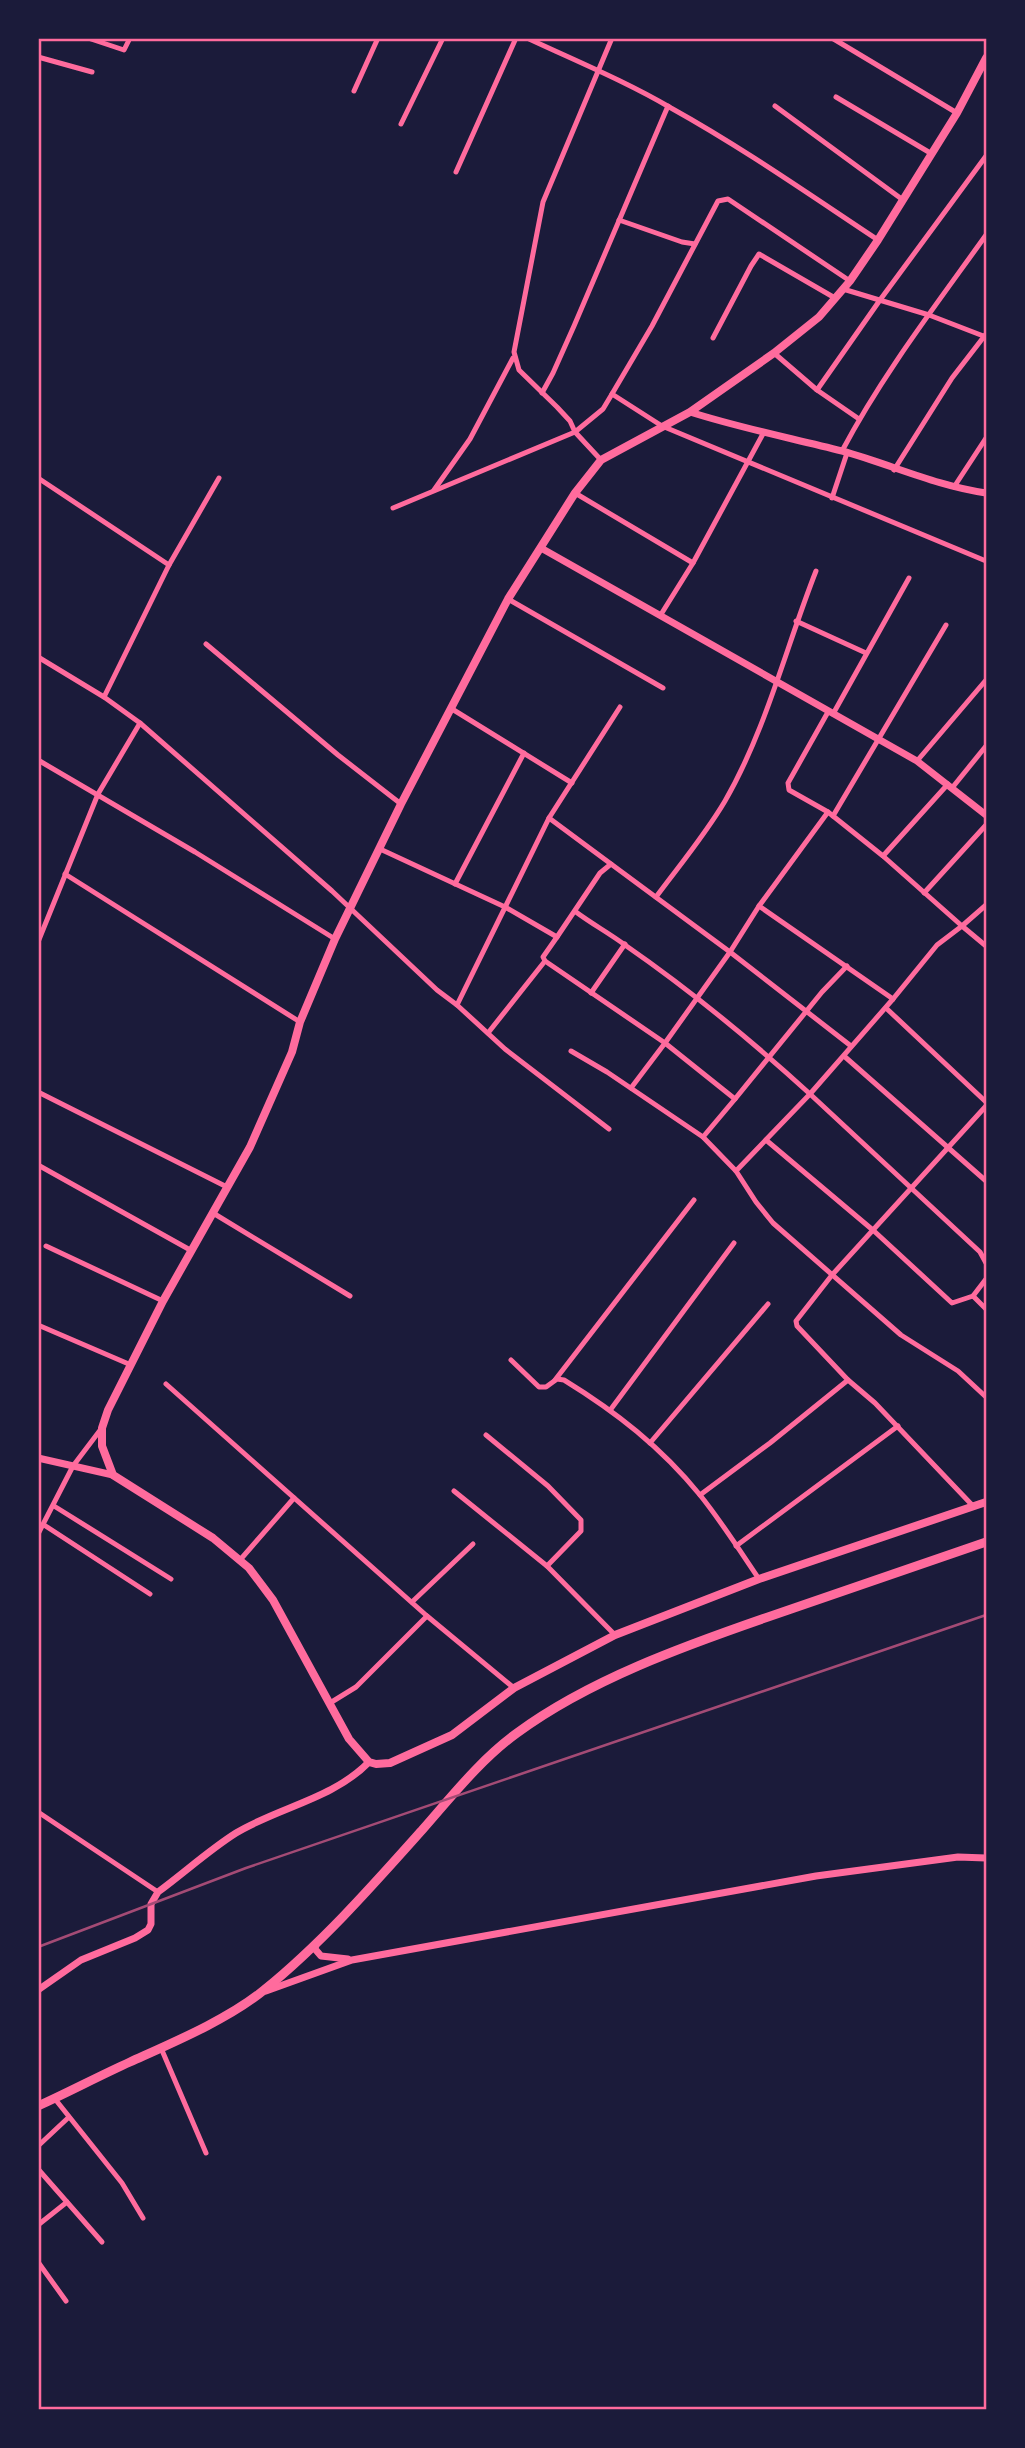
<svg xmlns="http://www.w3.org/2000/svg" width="1025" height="2448" viewBox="0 0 1025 2448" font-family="'DejaVu Sans',sans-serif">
  <rect width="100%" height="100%" fill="#1b1b3a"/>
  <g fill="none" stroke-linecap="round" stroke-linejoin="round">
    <!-- minor -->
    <g stroke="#ff6b9d" stroke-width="5">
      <polyline points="88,38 124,50 130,38"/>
      <path d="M527 38C576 61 625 81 671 108 743 148 810 195 878 240"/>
      <polyline points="832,38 957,113"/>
      <polyline points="38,57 92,72"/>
      <polyline points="354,91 378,38"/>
      <polyline points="836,97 932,154"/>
      <polyline points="775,106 903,200"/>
      <polyline points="401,124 443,38"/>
      <polyline points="456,172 516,38"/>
      <polyline points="619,220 682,242 695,244"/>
      <polyline points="843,289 929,315 986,337"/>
      <polyline points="713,338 751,266 759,254 835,298"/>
      <polyline points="774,353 817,390 859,419"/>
      <polyline points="817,390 880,300 986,156"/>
      <polyline points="542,393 553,373 574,326 668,106"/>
      <polyline points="612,394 662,426 986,561"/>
      <path d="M842 451C882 375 936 305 986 235"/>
      <polyline points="601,460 575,432 570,421 557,407 519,370 514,352 543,202 612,38"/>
      <polyline points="894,470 952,378 986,334"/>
      <polyline points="38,478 169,565"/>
      <polyline points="954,487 986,438"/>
      <polyline points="434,490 470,439 513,358"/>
      <polyline points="575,493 693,563"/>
      <polyline points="832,498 847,453"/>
      <polyline points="393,508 575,432 603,409 612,394 652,326 718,201 728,199 850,281"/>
      <polyline points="508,599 663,688"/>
      <polyline points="660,616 693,563 764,432"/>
      <polyline points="796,621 866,653"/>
      <polyline points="206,644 338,755 401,804"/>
      <polyline points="38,657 104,697 140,723 332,891 437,990 457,1005 505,1049 609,1129"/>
      <polyline points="104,697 169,565 219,478"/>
      <polyline points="452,709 572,783"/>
      <polyline points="828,712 788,783 789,790 828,812 883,856 962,926 986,905"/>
      <polyline points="833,714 909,578"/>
      <polyline points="38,760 195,852 335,939"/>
      <polyline points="917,761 986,680"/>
      <polyline points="952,788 986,746"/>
      <polyline points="833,816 946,625"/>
      <polyline points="549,818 611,864"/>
      <polyline points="380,849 505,907 557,937 600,873 611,864 730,952 851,1046"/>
      <polyline points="883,856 948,784"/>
      <polyline points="65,874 300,1022"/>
      <polyline points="455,884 524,753"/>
      <polyline points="924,893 986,825"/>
      <path d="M656 897C679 866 705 835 725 801 766 730 786 647 816 571"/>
      <polyline points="759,906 893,999"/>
      <path d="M576 912C592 924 609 933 625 945 690 990 752 1041 810 1094L893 999 937 945 962 926 986 946"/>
      <polyline points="557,937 543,957 545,961 665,1043 730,952 759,906 828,812"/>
      <polyline points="38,942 98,794 140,723"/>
      <polyline points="591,993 625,944"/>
      <polyline points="457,1005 549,818 620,707"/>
      <polyline points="886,1008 986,1102"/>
      <polyline points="488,1033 545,961"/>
      <polyline points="571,1051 607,1072 703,1137"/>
      <polyline points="844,1056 986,1181"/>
      <polyline points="631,1088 665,1043 735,1099 703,1137 736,1171 756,1202 773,1223 901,1335 958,1371 986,1397"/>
      <polyline points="38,1092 227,1187"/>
      <polyline points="735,1099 822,992 847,966"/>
      <polyline points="766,1140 874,1231 952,1303 973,1296 986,1279"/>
      <polyline points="38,1165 192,1251"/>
      <polyline points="736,1171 810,1094 980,1252 986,1263"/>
      <polyline points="213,1213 350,1296"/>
      <polyline points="46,1246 163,1301"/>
      <polyline points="973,1296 986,1309"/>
      <polyline points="38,1325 131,1365"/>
      <path d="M511 1360 539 1387H546L557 1379 564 1380C616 1412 661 1447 700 1495 721 1521 740 1551 759 1579"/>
      <polyline points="555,1380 694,1200"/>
      <polyline points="166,1384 427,1616 514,1688"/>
      <polyline points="611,1409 734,1243"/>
      <polyline points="486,1435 548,1486 581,1520 581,1531 547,1566"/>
      <polyline points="650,1443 768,1304"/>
      <polyline points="454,1491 547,1566 615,1635"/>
      <polyline points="700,1495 770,1443 848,1380"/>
      <polyline points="54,1506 171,1579"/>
      <polyline points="973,1506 875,1403 848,1380 797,1326 796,1321 832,1275 986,1106"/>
      <polyline points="44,1525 150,1594"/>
      <polyline points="38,1534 73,1466 101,1429"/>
      <polyline points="736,1546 898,1426"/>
      <polyline points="240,1560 294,1498"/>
      <polyline points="412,1602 473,1544"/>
      <polyline points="330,1703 356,1687 427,1616"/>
      <polyline points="38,1812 158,1892"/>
      <polyline points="161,2048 206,2153"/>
      <polyline points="55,2099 122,2183 143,2218"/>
      <polyline points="38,2146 69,2117"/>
      <polyline points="38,2169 102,2242"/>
      <polyline points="38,2225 67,2202"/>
      <polyline points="38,2262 66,2301"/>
    </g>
    <!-- tertiary -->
    <g stroke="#ff6b9d" stroke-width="7">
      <path d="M690 412C740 428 791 438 842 451 890 464 936 486 986 493"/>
      <polyline points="541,548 917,761 986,815"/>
      <polyline points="38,1458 113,1475"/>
      <polyline points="316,1944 315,1949 321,1956 348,1959"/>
      <path d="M38 1990 81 1960 135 1938 148 1930 151 1924V1904L158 1892C184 1873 209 1850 236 1833 279 1807 333 1799 369 1762"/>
      <polyline points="266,1991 352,1960 816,1876 958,1857 986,1858"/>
    </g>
    <!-- secondary -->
    <polyline stroke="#ff6b9d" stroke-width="8" points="986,58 957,113 878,240 850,281 819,317 774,353 690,412 601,460 575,493 508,599 401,804 335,939 300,1022 292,1052 250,1147 163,1301 108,1410 102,1428 102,1446 113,1475 213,1538 249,1568 273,1600 349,1739 369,1762 376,1764 390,1763 452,1735 514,1688 615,1635 759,1579 986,1502"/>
    <!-- primary -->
    <path stroke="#ff6b9d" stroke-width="9" d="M38 2106C69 2092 99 2076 130 2062 172 2043 229 2019 264 1990 322 1943 373 1885 423 1829 452 1796 481 1759 517 1733 589 1680 684 1646 768 1617 840 1592 914 1567 986 1542"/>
    <!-- rail -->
    <polyline stroke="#a44b75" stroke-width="2.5" points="38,1947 246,1868 986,1615"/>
  </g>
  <!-- border -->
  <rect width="1025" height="2448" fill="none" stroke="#1b1b3a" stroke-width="80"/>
  <rect x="40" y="40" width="945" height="2368" fill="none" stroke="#ff6b9d" stroke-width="2.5"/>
</svg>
